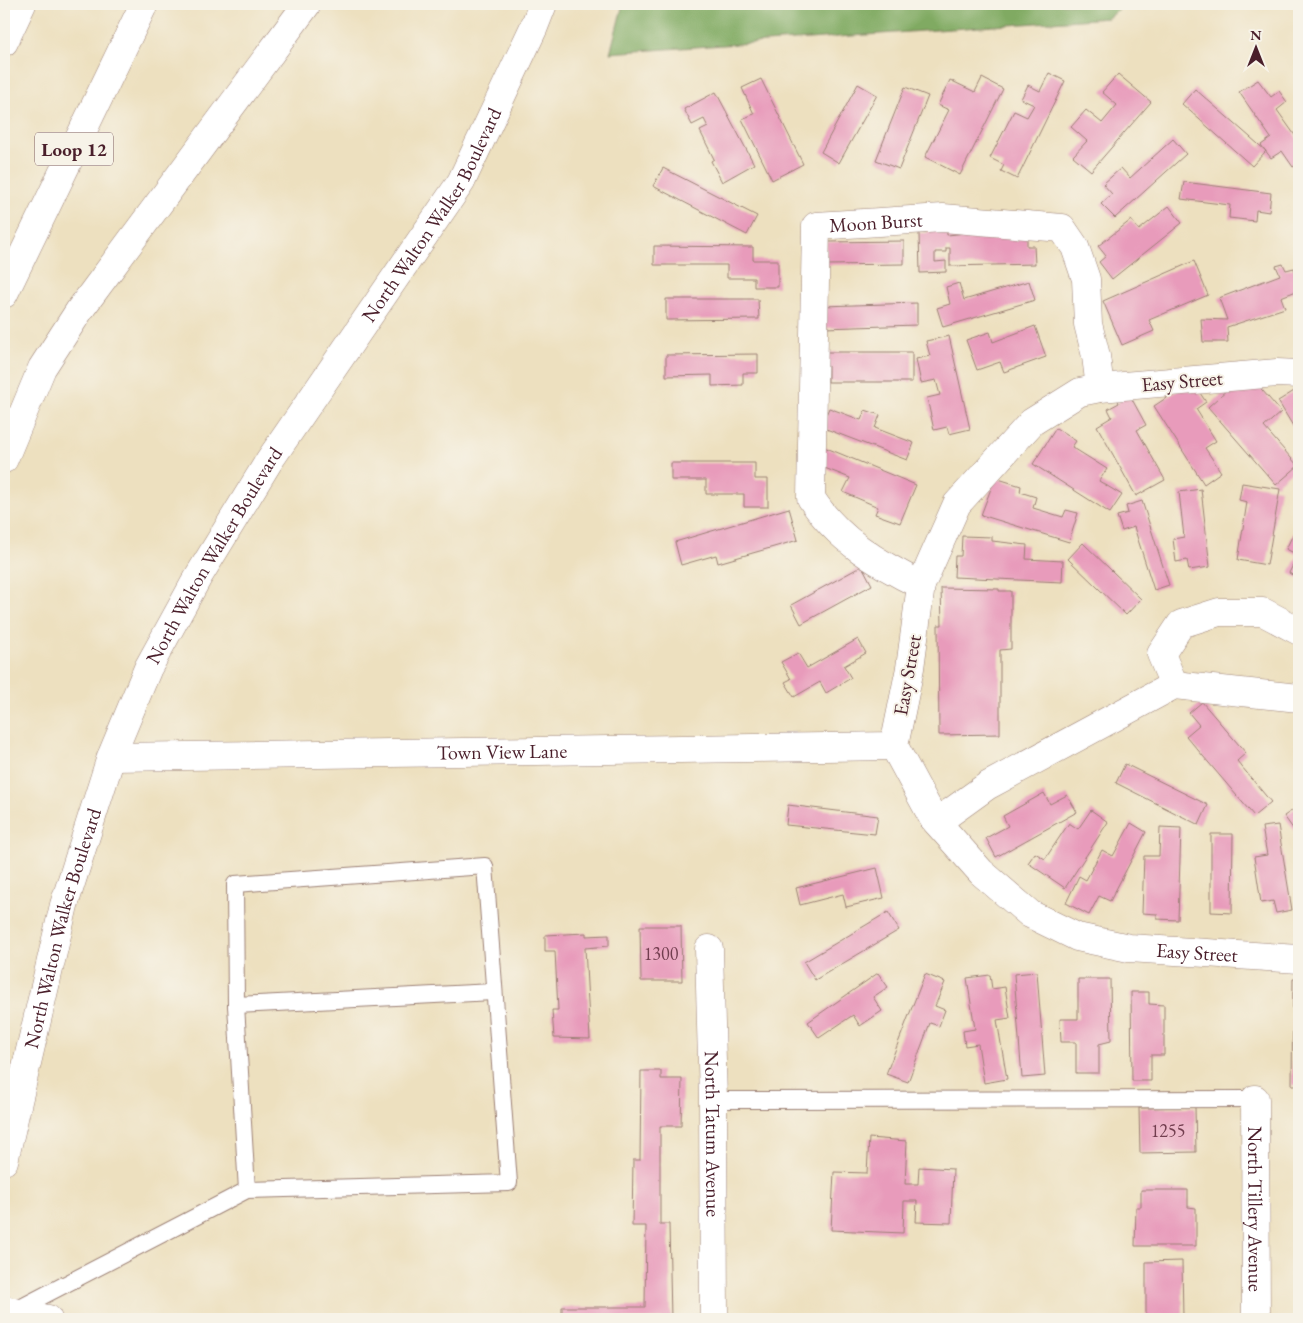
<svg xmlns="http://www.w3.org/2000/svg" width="1303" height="1323" viewBox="0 0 1303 1323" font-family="'EB Garamond',serif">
  <rect width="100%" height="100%" fill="#f7f3e8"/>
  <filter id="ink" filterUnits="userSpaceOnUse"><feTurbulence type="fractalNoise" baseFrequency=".02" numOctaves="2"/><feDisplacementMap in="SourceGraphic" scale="10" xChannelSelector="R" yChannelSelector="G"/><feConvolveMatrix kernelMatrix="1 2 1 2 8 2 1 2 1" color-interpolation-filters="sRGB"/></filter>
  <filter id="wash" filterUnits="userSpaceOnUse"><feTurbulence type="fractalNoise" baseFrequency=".0096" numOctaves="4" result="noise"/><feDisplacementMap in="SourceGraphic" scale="20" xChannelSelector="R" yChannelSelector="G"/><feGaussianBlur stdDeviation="1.12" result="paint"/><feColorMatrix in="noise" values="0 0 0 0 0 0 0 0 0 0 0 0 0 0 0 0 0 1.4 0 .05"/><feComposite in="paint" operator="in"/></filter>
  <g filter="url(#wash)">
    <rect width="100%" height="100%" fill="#ede0bf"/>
    <!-- forest -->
    <polygon fill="#80aa62" stroke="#656446" points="623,4 1124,4 1108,18 610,53"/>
    <g id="blocks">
      <!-- building -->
      <g fill="#e89bbb">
        <polygon points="1049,73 1065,81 1017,179 1001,171 1004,165 990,158 1014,111 1027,117 1034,105 1021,99 1028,85 1040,91"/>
        <polygon points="1118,74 1151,102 1091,171 1073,156 1087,141 1071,127 1086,110 1102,123 1117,105 1102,92"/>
        <polygon points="982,78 1003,89 960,175 925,157 949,110 938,105 950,80 975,92"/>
        <polygon points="761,79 803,164 772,180 742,119 754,114 742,88"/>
        <polygon points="1258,80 1271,97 1279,91 1287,102 1277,110 1299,141 1299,163 1293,167 1282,151 1271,158 1261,145 1271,138 1239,92"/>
        <polygon points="858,84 877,95 839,163 821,152"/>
        <polygon points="905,87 928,96 899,169 876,160"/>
        <polygon points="1195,89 1266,151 1252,166 1182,104"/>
        <polygon points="716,92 754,164 722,182 711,161 714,159 700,131 708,127 704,119 692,125 684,109"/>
        <polygon points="1173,139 1186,154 1115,218 1101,204 1112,194 1103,184 1121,168 1130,178"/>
        <polygon points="663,168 757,216 747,235 653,186"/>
        <polygon points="1184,182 1271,193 1269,212 1256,210 1255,221 1229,218 1230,205 1181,199"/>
        <polygon points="1169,206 1182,223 1112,279 1099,262 1106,256 1098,246 1131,220 1139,230"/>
        <polygon points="946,221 947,235 1027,227 1027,246 1034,246 1035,264 950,266 950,248 946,248 946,252 935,252 935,262 946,261 946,272 920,273 919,233 926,233"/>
        <polygon points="904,241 904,264 826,265 826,242"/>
        <polygon points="654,246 753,247 753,260 778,260 778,287 754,287 754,278 727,278 727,265 654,265"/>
        <polygon points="1194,261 1208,295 1149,320 1154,331 1122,345 1103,301"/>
        <polygon points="1283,264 1286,270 1294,268 1299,282 1299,290 1281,297 1285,308 1227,327 1228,342 1203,342 1201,319 1227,320 1219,298 1280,275 1276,266"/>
        <polygon points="1029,281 1035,300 943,327 937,308 950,304 946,287 959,283 964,300"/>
        <polygon points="666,299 758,299 759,319 666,320"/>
        <polygon points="917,303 917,325 824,328 823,306"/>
        <polygon points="1035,326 1046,357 1004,372 1000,362 977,370 966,340 990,332 993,342"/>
        <polygon points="949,336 970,429 949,434 947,427 934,430 927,398 940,395 936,380 921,383 916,359 930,356 926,341"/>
        <polygon points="821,352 912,352 912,382 828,382 828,366 821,366"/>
        <polygon points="758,354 758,373 743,373 743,385 712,386 712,375 666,376 666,355"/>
        <polygon points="1250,376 1281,412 1264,427 1298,466 1276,485 1208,407 1230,387 1234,391"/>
        <polygon points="1192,381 1206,402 1196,409 1216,441 1205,448 1221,472 1204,484 1154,406"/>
        <polygon points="1299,388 1299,436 1278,401"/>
        <polygon points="1128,392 1146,425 1137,430 1165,480 1136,496 1097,426 1112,417 1108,409 1119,403 1117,398"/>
        <polygon points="829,408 861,420 865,410 880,415 875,428 914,443 907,460 821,427"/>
        <polygon points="1056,428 1076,441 1072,447 1107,469 1099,481 1122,495 1110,513 1033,464"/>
        <polygon points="824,447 916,485 900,523 875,514 878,507 843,492 850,478 817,465"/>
        <polygon points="671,463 755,463 755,479 768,479 768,507 744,507 744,494 706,494 706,480 671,480"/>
        <polygon points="995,478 1021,486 1020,492 1036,497 1033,508 1063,517 1066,510 1078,513 1069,542 981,515"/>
        <polygon points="1242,483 1280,489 1267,565 1238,560 1247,502 1239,500"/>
        <polygon points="1201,489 1210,567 1189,570 1187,560 1176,562 1173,539 1184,537 1179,492"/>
        <polygon points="1142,501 1169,585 1154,590 1134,527 1122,531 1117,516 1128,513 1126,506"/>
        <polygon points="789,508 798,540 718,563 716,555 681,565 675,542"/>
        <polygon points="1299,522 1299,579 1289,573 1298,555 1286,549"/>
        <polygon points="962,536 992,537 992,541 1027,545 1026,559 1063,561 1062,582 954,577 955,556 961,556"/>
        <polygon points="1083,543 1141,599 1126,615 1068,559"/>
        <polygon points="862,566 872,585 801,624 791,605"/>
        <polygon points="941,588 999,589 999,591 1011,591 1011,649 1000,650 1000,734 939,735 938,625 942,625"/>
        <polygon points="858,639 866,653 844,666 851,678 826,693 820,682 794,697 785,682 791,679 781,662 798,653 807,668"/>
        <polygon points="1202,702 1246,753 1237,761 1271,802 1254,816 1186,736 1199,725 1189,713"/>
        <polygon points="1125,764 1208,805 1199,825 1116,783"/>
        <polygon points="1044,793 1050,804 1067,795 1077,812 996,857 986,838 1008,826 1003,816"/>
        <polygon points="788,805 878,816 875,834 786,825"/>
        <polygon points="1299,806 1299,837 1284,816"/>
        <polygon points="1091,810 1108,822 1065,888 1028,863 1035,853 1045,859 1069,823 1078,829"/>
        <polygon points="1131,823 1146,832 1110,901 1099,896 1089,915 1066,903 1079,876 1086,880 1102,850 1113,856"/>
        <polygon points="1278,825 1292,910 1276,913 1273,901 1261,903 1254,857 1267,855 1262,827"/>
        <polygon points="1160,827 1181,828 1178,920 1157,919 1157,914 1142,913 1144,856 1159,856"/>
        <polygon points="1211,834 1233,834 1232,913 1211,912"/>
        <polygon points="877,868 884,898 846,907 843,894 800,905 796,888"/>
        <polygon points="888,912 899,930 815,980 804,962"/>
        <polygon points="640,926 681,926 682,981 641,981"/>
        <polygon points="586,933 586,936 609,935 609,946 585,948 590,1039 554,1038 552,1010 558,1010 555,951 545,951 545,935"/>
        <polygon points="1037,972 1045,1076 1022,1078 1014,974"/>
        <polygon points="878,973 888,987 873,997 882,1011 860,1026 853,1015 819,1038 808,1022"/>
        <polygon points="925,974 945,982 935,1006 945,1010 939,1026 930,1023 908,1082 886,1074"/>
        <polygon points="990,975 992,989 1005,987 1010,1018 997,1020 1007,1079 984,1083 978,1044 965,1046 963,1031 975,1029 967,978"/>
        <polygon points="1078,979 1110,979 1111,1041 1099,1044 1099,1073 1076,1073 1076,1042 1061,1042 1060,1019 1078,1019"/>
        <polygon points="1293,979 1299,979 1299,1085 1292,1085"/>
        <polygon points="1131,992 1149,992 1149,1004 1164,1005 1164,1055 1151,1055 1151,1081 1132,1081"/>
        <polygon points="641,1071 661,1071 661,1079 682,1079 681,1126 660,1126 660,1224 669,1224 671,1319 562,1319 562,1307 645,1307 646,1226 632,1226 633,1160 640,1160"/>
        <polygon points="1195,1107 1196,1152 1140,1153 1139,1108"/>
        <polygon points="869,1138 907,1141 905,1184 918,1184 919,1167 953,1169 951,1223 916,1222 917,1201 904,1201 903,1233 831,1230 834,1172 867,1173"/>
        <polygon points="1141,1190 1188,1190 1188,1207 1196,1208 1196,1246 1135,1246 1136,1207 1141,1207"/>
        <polygon points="1182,1261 1183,1319 1146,1319 1146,1262"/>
      </g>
    </g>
  </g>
  <g filter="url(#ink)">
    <use href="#blocks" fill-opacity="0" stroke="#9c8075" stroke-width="1"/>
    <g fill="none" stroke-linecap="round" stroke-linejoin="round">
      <!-- service casing -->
      <g stroke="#9c8075" stroke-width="18">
        <g id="service">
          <polyline points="236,1005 493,992"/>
          <polyline points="713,1100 1255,1099"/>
          <polyline points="12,1312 247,1190 509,1183 485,866 235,884 236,1005 247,1190"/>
        </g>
      </g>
      <!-- minor casing -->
      <g stroke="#9c8075" stroke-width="29">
        <g id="minor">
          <path id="s1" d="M1299 374 1277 373 1100 388 1080 392 1032 422 957 504 921 585 910 668 894 746 933 818 981 872 1030 914 1077 937 1129 948 1299 959"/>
          <path id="s2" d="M921 585C878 564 837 539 811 498L816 226 943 218 1062 228 1075 247 1086 279 1088 324 1096 356 1100 388"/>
          <polyline points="1174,685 1161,654 1181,624 1219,612 1263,612 1299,631"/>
          <path id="s3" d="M111 757 894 746"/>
          <polyline points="937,822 987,786 1174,685 1299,698"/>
          <path id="s4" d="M709 949 713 1100 714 1319"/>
          <path id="s5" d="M1255 1099 1256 1319"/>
          <polyline points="4,1310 48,1319"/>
        </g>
      </g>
      <!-- secondary casing -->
      <g stroke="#9c8075" stroke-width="29">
        <g id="secondary">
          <path id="s6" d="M4 1161 64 905 111 757 148 668 198 577 269 461 461 182 534 27 543 4"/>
        </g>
      </g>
      <!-- motorway casing -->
      <g stroke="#9c8075" stroke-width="29">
        <g id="motorway">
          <polyline points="4,42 22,4"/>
          <polyline points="4,294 144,4"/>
          <polyline points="4,459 42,368 79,311 307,4"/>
        </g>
      </g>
      <!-- service -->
      <use href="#service" stroke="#fff" stroke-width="16"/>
      <!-- minor -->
      <use href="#minor" stroke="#fff" stroke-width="28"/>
      <!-- secondary -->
      <use href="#secondary" stroke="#fff" stroke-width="28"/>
      <!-- motorway -->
      <use href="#motorway" stroke="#fff" stroke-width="28"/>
    </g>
  </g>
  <g text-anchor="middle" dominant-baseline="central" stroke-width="4" stroke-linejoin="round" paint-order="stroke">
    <!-- number labels -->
    <g font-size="18" fill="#723e4f">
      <text x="661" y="953">1300</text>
      <text x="1168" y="1130">1255</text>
    </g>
    <!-- shield labels -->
    <rect fill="#f7f3e8" stroke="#7e5f64" stroke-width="1" x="35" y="132.5" width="78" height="33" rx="4"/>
    <g font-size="19" font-weight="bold" fill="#4a1f2b">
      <text x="74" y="149">Loop 12</text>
    </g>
    <!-- street labels -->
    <g font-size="20" fill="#4a1f2b" stroke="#f7f3e8">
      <text stroke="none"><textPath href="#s6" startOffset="1050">North Walton Walker Boulevard</textPath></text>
      <text stroke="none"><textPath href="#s2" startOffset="474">Moon Burst</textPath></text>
      <text transform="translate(1182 381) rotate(-5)">Easy Street</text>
      <text stroke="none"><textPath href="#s6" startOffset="645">North Walton Walker Boulevard</textPath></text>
      <text transform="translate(907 675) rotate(-80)">Easy Street</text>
      <text stroke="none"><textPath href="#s3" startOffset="391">Town View Lane</textPath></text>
      <text stroke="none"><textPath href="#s6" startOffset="240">North Walton Walker Boulevard</textPath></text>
      <text stroke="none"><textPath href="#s1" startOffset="1032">Easy Street</textPath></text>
      <text stroke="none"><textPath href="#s4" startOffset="185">North Tatum Avenue</textPath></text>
      <text stroke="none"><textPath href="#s5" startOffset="110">North Tillery Avenue</textPath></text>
    </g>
  </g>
  <!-- margin -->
  <rect width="1303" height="1323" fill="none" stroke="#f7f3e8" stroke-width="20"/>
  <!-- north arrow -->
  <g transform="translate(1256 48)" stroke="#f7f3e8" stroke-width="4" paint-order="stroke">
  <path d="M0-4L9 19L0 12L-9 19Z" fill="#4a1f2b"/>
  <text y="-8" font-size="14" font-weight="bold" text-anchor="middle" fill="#4a1f2b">N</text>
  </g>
</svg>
